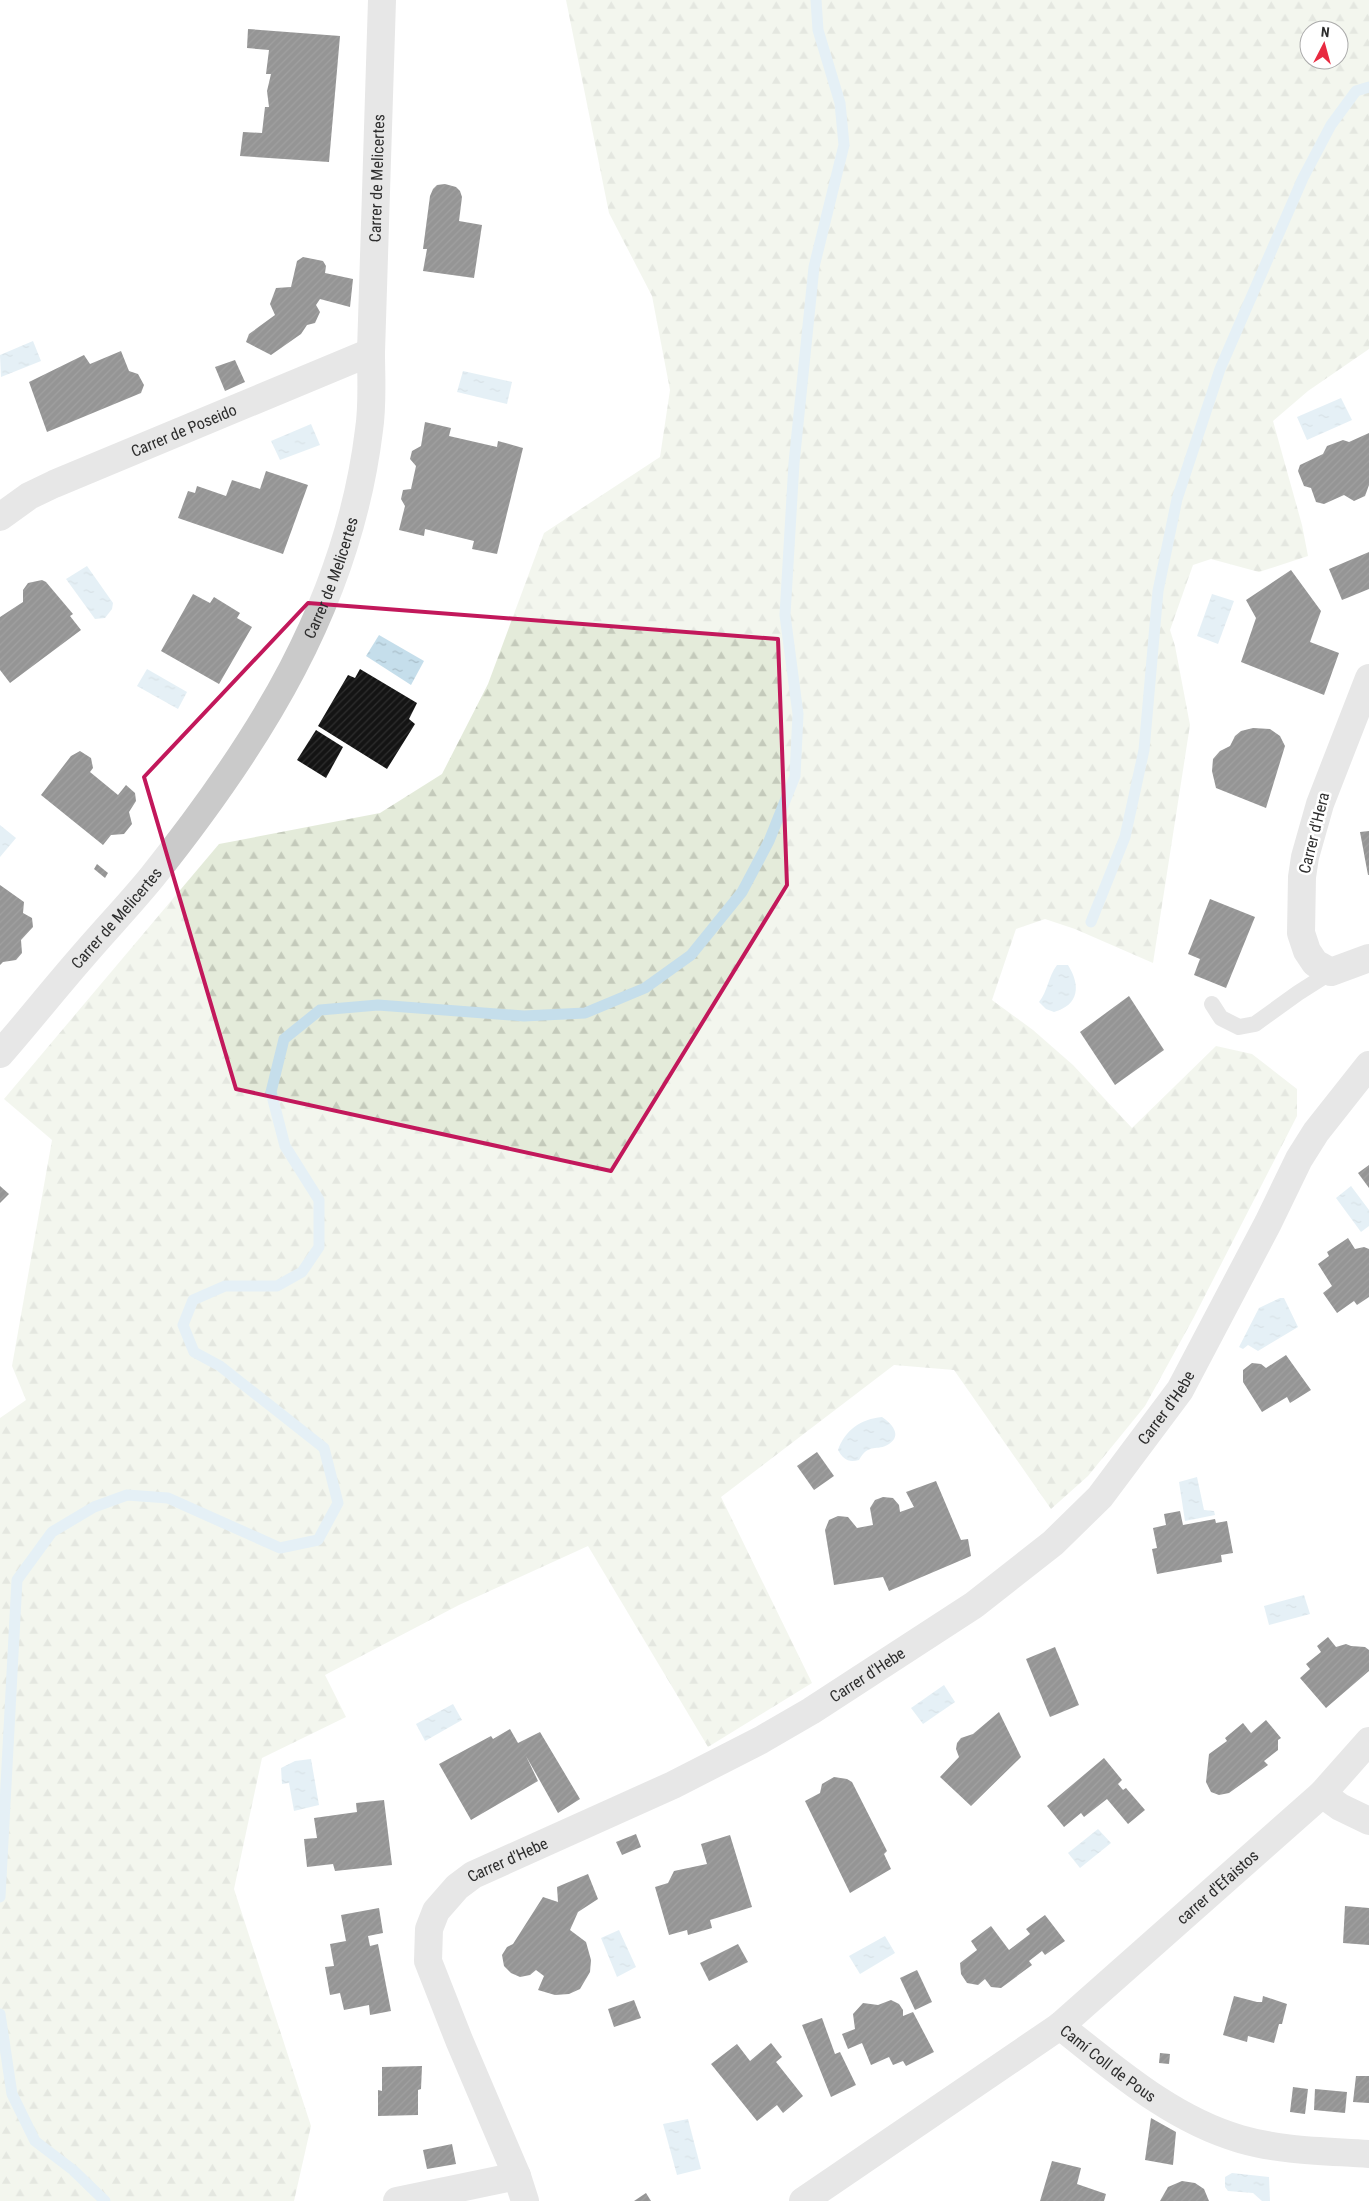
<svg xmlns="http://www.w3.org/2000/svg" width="1369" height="2201" viewBox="0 0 1369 2201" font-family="'Roboto Condensed',sans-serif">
  <defs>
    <pattern id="forest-firs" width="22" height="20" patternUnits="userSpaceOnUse" patternTransform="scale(1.25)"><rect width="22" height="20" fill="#e4ebda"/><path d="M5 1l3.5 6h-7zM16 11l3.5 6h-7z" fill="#c4cabb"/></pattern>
    <pattern id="water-ripples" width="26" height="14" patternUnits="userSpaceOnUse" patternTransform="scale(1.25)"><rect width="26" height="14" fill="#c5deeb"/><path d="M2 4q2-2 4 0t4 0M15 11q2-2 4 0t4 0" fill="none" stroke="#aabfca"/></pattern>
    <pattern id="building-hatch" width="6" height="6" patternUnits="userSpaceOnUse" patternTransform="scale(1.25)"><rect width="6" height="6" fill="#141414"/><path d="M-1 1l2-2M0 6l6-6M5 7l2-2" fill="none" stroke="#2e2e2e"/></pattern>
  </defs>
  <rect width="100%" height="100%" fill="#fff"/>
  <!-- forest -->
  <path fill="url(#forest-firs)" fill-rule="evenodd" d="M566 0H1369V349L1308 391 1273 421 1302 525 1308 556 1259 572 1211 559 1193 565 1170 630 1175 646 1190 725 1153 963 1075 929 1045 919 1016 929 992 1000 1033 1030 1073 1065 1132 1128 1216 1046 1252 1054 1297 1089V1116L1194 1317 1145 1406 1088 1476 1051 1509 954 1370 894 1365 721 1497 812 1683 708 1747 588 1546 459 1605 325 1675 346 1717 262 1758 234 1889 311 2126 294 2201H0V1418L26 1400 12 1366 52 1140 4 1099 219 844 380 813 442 774 488 684 544 533 660 457 670 390 652 296 609 213ZM1309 30H1339V60H1309Z"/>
  <!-- water -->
  <g fill="url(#water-ripples)">
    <polygon points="33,341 41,361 1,377 0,355"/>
    <polygon points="463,371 512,382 507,404 457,392"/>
    <polygon points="1341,398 1352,420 1307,440 1297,417"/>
    <polygon points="311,424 320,445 280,460 271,441"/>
    <polygon points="87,566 113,603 112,609 105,618 95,619 66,579"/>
    <polygon points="1212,594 1234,601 1218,644 1197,636"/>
    <polygon points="379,635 424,661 411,685 366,656"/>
    <polygon points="147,669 187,692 178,709 137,686"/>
    <polygon points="0,825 16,838 0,857"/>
    <path d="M1057 965H1068C1081 986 1079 1005 1054 1012L1046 1009 1039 1002C1048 991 1048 977 1057 965Z"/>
    <polygon points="1351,1186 1369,1210 1369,1226 1361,1232 1336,1198"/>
    <polygon points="1280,1298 1284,1298 1298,1327 1258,1351 1248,1345 1243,1349 1239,1347 1259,1308"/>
    <path d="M882 1417C891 1423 903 1435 889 1444 877 1452 869 1442 859 1460 848 1463 843 1459 838 1450 845 1430 861 1419 882 1417Z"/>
    <polygon points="1197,1477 1204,1510 1214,1511 1215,1515 1185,1521 1179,1482"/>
    <polygon points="1304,1595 1310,1614 1269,1625 1264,1606"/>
    <polygon points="944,1685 955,1702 923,1724 911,1708"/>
    <polygon points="453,1704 462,1720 425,1741 416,1724"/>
    <polygon points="311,1759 319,1805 294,1811 289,1783 282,1784 281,1768 295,1761"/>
    <polygon points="1098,1829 1111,1843 1080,1868 1068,1853"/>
    <polygon points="619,1930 636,1967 617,1977 601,1938"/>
    <polygon points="885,1936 895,1953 860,1974 849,1956"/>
    <polygon points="688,2119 701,2169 677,2175 663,2124"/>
    <polygon points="1232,2173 1269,2177 1270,2201 1262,2201 1253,2193 1228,2191 1225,2187 1225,2177"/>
  </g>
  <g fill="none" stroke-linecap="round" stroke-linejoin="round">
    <!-- stream -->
    <g stroke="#c5deeb" stroke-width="11">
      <polyline points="1091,922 1125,837 1144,750 1158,591 1177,499 1220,369 1303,178 1331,125 1356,91 1369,87"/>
      <polyline points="0,1897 17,1580 52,1532 94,1507 127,1495 168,1498 280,1548 318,1540 338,1503 324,1448 220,1366 194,1352 183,1325 193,1300 225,1286 277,1286 302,1272 319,1247 319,1200 285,1146 271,1092 284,1039 320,1010 378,1005 524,1016 585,1013 645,988 691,955 742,892 769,841 795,776 798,714 785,615 794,463 814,267 844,145 840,103 818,30 816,0"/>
      <polyline points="0,2014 12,2094 35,2141 73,2170 105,2201"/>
    </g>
  </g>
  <!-- building -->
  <g fill="url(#building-hatch)">
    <polygon points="248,29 340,36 329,162 240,156 243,132 262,133 265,107 269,107 267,91 271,74 266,74 269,50 247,48"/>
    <polygon points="445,184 456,187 460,191 462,197 459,221 482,225 474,278 423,271 427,249 423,249 430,196 433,189 437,185"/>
    <polygon points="303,257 323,261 326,266 325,273 353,279 350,307 320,299 316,305 320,312 315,323 307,325 301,334 271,355 246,342 249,334 275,315 270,304 276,288 291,287 297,261"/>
    <polygon points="121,351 129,371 138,374 144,385 141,393 47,432 29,382 84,355 90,364"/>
    <polygon points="235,360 245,382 225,391 215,367"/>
    <polygon points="425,422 451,428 449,436 497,447 498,441 523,448 497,554 472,549 474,541 425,529 424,536 399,530 405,506 401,499 403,490 411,489 416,466 410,459 412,451 421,446"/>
    <polygon points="1369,433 1369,485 1365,496 1354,501 1344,495 1324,504 1316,502 1311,488 1304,486 1298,471 1300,465 1323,454 1327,446 1343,440 1349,442"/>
    <polygon points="266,471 308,485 283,554 178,518 188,491 195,493 197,486 226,496 232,480 260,489"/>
    <polygon points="1369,552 1369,589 1342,600 1329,569"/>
    <polygon points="1291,570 1321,611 1310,642 1339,653 1324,695 1241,662 1256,618 1246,600"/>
    <polygon points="42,580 46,582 73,614 70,616 81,630 10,683 0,670 0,617 23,602 23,590 28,583"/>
    <polygon points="193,594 210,603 214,597 240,613 237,618 252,627 219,684 161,651"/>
    <polygon points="360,669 417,703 409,719 415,724 387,769 318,726 348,675 355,678"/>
    <polygon points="1253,728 1270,729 1280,736 1285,746 1266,808 1216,788 1212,771 1213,759 1220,751 1230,746 1235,736 1241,731"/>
    <polygon points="316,730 343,747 326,778 297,760"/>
    <polygon points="80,751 91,758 93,768 90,772 118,795 126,785 135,793 136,801 129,812 132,824 124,834 111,835 103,845 41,795 71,756"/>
    <polygon points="1369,831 1369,875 1368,875 1360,832"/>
    <polygon points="97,864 108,873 105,878 94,869"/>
    <polygon points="0,885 24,902 23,913 32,918 33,927 21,940 22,953 16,960 3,962 0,965"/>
    <polygon points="1210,899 1255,917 1226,988 1194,975 1200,959 1188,954"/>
    <polygon points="1129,996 1164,1050 1115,1085 1080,1032"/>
    <polygon points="1369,1165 1369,1188 1358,1173"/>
    <polygon points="0,1186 9,1194 0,1203"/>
    <polygon points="1348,1238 1355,1249 1364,1247 1369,1249 1369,1297 1357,1305 1354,1301 1337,1313 1323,1293 1332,1286 1318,1264 1329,1256 1327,1252"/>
    <polygon points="1286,1355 1311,1390 1290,1403 1287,1397 1262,1412 1243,1382 1243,1370 1252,1363 1261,1364 1266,1368"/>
    <polygon points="817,1452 834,1476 814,1490 797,1466"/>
    <polygon points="936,1481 961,1540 968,1539 971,1556 889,1591 883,1577 834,1585 825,1530 829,1520 838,1516 848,1517 857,1528 873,1525 870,1508 875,1500 883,1497 893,1498 899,1505 900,1512 914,1507 906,1492"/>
    <polygon points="1180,1511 1183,1525 1215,1519 1216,1523 1227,1521 1233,1553 1221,1555 1222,1562 1157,1574 1152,1549 1157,1548 1153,1528 1166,1525 1164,1514"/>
    <polygon points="1328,1637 1336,1647 1346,1644 1351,1646 1365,1647 1369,1650 1369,1671 1326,1708 1300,1678 1310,1669 1306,1664 1321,1652 1317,1646"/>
    <polygon points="1055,1647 1079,1705 1050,1717 1026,1659"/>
    <polygon points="999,1712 1021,1757 971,1806 940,1777 959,1757 956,1749 957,1743 961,1738 973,1734"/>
    <polygon points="1266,1720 1281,1738 1278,1740 1278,1750 1264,1761 1268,1765 1229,1793 1219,1795 1211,1792 1206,1782 1209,1754 1227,1741 1225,1738 1243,1723 1251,1733"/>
    <polygon points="510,1729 518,1743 540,1732 580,1799 558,1813 526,1756 538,1781 471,1820 439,1764 491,1736 493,1739"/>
    <polygon points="1104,1758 1122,1780 1118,1784 1123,1790 1126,1788 1145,1810 1128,1824 1107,1799 1084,1817 1081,1813 1064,1827 1047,1806"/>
    <polygon points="834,1777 847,1779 852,1782 887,1851 884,1854 891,1869 850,1893 805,1801 820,1793 822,1784"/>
    <polygon points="384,1800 392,1865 335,1871 333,1864 307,1867 304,1839 317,1838 314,1818 357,1812 356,1803"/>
    <polygon points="636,1834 641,1847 622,1855 616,1842"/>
    <polygon points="730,1835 752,1907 710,1920 712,1928 688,1935 687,1930 669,1935 655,1887 668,1883 674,1871 707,1864 701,1844"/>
    <polygon points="588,1874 598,1899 578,1912 570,1930 586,1942 591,1960 590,1972 580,1989 569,1994 555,1995 538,1990 544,1976 536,1970 530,1975 520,1977 511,1973 504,1966 502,1955 507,1947 513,1944 543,1897 558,1902 557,1887"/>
    <polygon points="1345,1906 1369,1908 1369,1945 1343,1943"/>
    <polygon points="379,1908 383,1933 368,1936 370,1946 378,1944 391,2011 370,2015 369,2005 344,2010 340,1993 330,1995 325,1967 334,1966 330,1944 346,1941 341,1915"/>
    <polygon points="1045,1915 1065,1941 1045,1955 1042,1951 1029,1961 1032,1965 1001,1988 991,1987 985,1979 978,1985 967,1983 961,1974 960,1963 977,1950 971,1941 991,1926 1009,1950 1030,1934 1026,1929"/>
    <polygon points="738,1944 748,1962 709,1981 700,1963"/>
    <polygon points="917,1970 932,2002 915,2010 900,1978"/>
    <polygon points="1234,1996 1257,2002 1262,2002 1263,1996 1287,2004 1282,2024 1279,2024 1274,2043 1248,2036 1247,2042 1223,2035"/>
    <polygon points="634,2000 641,2018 614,2027 608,2009"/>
    <polygon points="891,2000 899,2004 903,2010 903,2016 913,2012 934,2052 906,2066 903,2061 893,2065 889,2057 871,2065 862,2043 848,2049 842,2034 855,2029 853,2014 863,2003 878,2005"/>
    <polygon points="822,2018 835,2054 840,2052 856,2085 831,2097 802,2025"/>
    <polygon points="771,2043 782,2057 776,2062 803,2096 783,2113 777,2105 757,2121 711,2064 737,2044 750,2061"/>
    <polygon points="1160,2053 1170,2054 1169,2064 1159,2063"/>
    <polygon points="422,2066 421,2089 418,2090 418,2115 378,2116 378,2090 382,2091 382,2067"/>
    <polygon points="1356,2076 1369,2076 1369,2103 1353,2102"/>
    <polygon points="1293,2087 1308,2089 1305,2114 1290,2112"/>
    <polygon points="1315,2089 1347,2092 1345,2113 1314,2110"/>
    <polygon points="1151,2118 1176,2132 1173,2165 1145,2160"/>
    <polygon points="452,2144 456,2164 427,2169 423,2150"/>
    <polygon points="1052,2161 1081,2168 1077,2184 1106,2194 1104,2201 1040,2201"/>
    <polygon points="1182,2181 1195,2183 1204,2189 1209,2201 1160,2201 1168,2187"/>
    <polygon points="646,2193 651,2201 634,2201"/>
  </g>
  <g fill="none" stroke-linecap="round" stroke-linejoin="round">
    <!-- service -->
    <polyline stroke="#cacaca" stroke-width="16" points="1212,1004 1221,1018 1239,1027 1255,1024 1298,993 1331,972"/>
    <!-- minor -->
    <g stroke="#cacaca" stroke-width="28">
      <path id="s1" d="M0 517 29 496 54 484 371 352"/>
      <polyline points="1369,678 1320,804 1305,857 1302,877 1301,933 1307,951 1315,963 1331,972 1369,958"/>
      <path id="s2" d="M0 1054C28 1022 54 989 82 957 105 930 130 904 152 877 259 743 348 603 369 430 373 404 371 378 371 352L382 0"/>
      <polyline points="1322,1794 1340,1807 1369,1821"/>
      <path id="s3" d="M1060 2026C1115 2069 1171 2119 1240 2139 1281 2151 1327 2151 1369 2154"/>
      <polyline points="397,2201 517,2176"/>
      <path id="s4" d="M525 2201 517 2176 459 2040 428 1961 429 1929 436 1911 457 1887 473 1875 673 1785 761 1740 811 1711 974 1605 1053 1543 1100 1497 1180 1390 1268 1223 1299 1159 1316 1132 1369 1065"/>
      <path id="s5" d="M803 2201 1060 2026 1322 1794 1369 1741"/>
    </g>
  </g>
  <!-- marked area -->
  <path d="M0 0H1369V2201H0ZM308 603 778 639 787 885 611 1171 236 1089 144 777Z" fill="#fff" fill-opacity=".55" fill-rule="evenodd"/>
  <path fill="none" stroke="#c2185b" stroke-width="4" stroke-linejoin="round" d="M308 603 778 639 787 885 611 1171 236 1089 144 777Z"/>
  <g text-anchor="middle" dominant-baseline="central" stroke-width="5" stroke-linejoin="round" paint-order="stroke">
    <!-- street labels -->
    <g font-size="16" fill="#2d2d2d" stroke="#fff">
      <text stroke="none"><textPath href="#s2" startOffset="989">Carrer de Melicertes</textPath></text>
      <text stroke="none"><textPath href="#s1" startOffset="204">Carrer de Poseido</textPath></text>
      <text stroke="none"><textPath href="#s2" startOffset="584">Carrer de Melicertes</textPath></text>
      <text transform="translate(1314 833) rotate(-76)">Carrer d'Hera</text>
      <text stroke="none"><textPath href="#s2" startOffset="179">Carrer de Melicertes</textPath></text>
      <text stroke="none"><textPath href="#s4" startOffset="1210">Carrer d'Hebe</textPath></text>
      <text stroke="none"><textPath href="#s4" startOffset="805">Carrer d'Hebe</textPath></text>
      <text stroke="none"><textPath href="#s4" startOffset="400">Carrer d'Hebe</textPath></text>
      <text stroke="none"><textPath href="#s5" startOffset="521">carrer d'Efaistos</textPath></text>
      <text stroke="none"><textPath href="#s3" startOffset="61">Camí Coll de Pous</textPath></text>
    </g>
  </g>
  <!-- north arrow -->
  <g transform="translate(1324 45) rotate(6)"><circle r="24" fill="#ffffff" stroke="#ababab"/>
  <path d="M0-4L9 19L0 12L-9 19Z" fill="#e82a40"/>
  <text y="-8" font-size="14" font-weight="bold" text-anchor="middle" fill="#2d2d2d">N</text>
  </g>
</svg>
